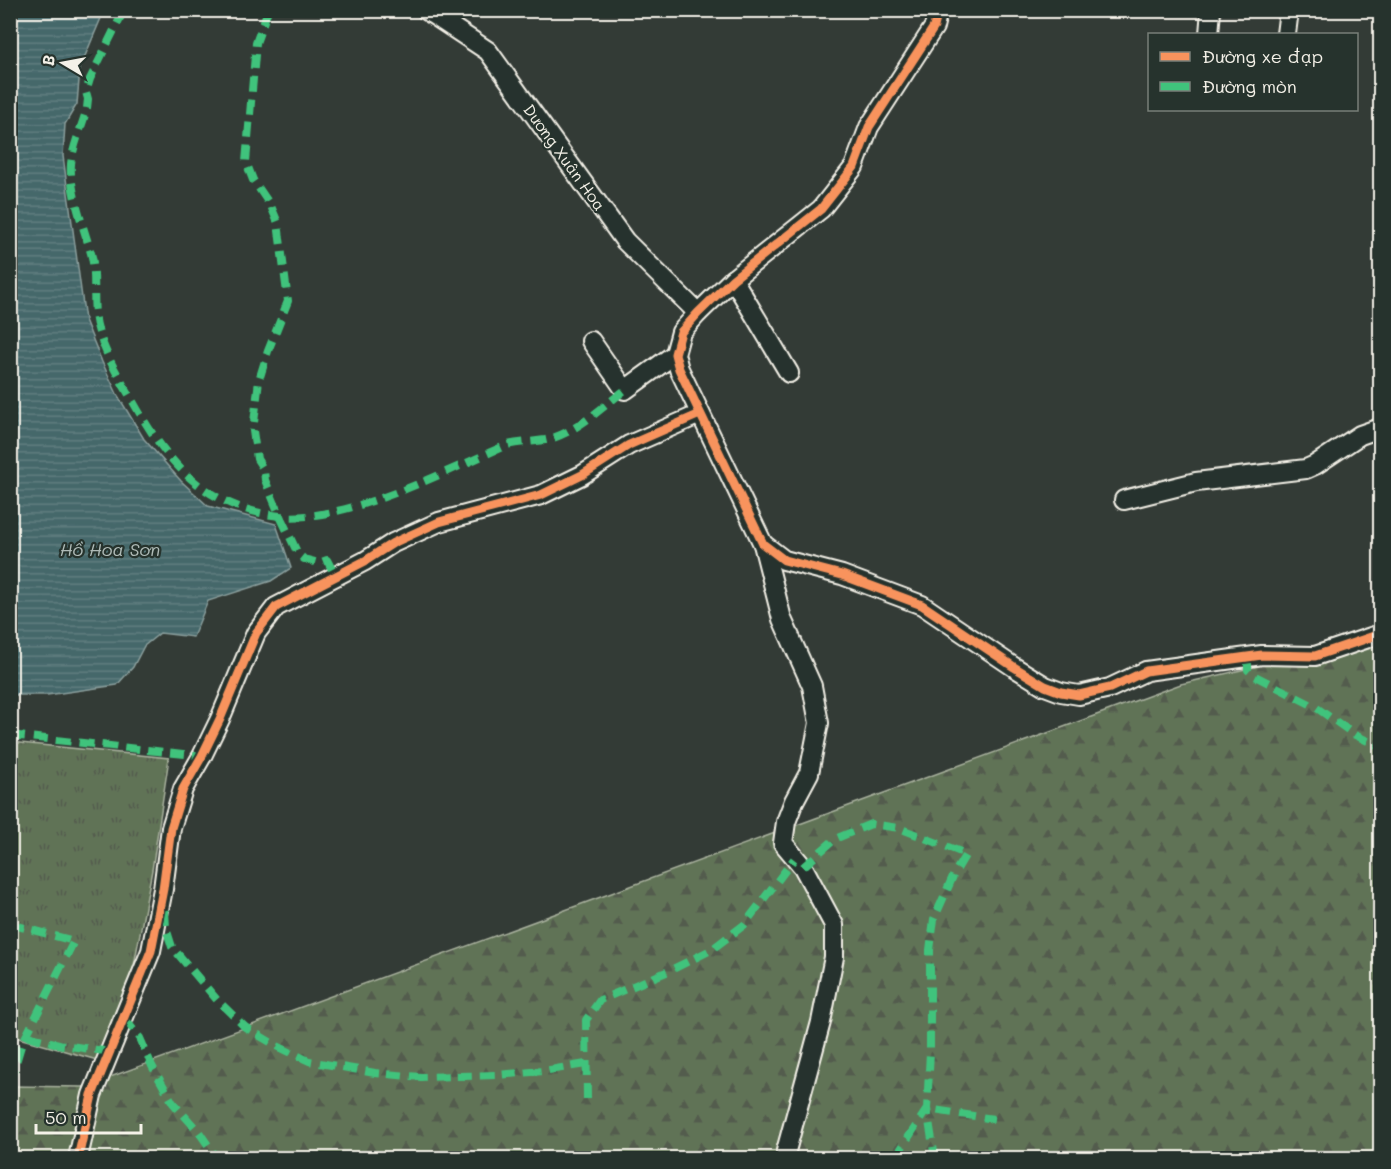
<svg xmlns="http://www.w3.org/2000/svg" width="1391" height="1169" viewBox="0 0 1391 1169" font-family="Mali,sans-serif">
  <defs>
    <pattern id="forest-firs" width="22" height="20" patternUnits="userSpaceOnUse" patternTransform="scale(1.5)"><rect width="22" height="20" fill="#607356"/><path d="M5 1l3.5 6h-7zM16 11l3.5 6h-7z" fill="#535b4d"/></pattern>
    <pattern id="park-tufts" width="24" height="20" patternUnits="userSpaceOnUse" patternTransform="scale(1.5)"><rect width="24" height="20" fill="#607356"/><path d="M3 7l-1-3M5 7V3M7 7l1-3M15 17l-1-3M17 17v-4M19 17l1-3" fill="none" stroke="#535b4d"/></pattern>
    <pattern id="water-rules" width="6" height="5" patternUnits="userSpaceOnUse" patternTransform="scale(1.5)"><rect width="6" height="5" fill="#45686b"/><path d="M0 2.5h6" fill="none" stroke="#607e80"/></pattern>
  </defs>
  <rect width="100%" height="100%" fill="#333b36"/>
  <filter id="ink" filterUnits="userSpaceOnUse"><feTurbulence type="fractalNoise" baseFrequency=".0167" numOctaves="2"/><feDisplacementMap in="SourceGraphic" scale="12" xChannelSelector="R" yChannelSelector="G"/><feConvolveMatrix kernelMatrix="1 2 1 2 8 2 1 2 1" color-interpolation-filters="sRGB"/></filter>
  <g filter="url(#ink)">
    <!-- forest -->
    <polygon fill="url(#forest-firs)" stroke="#aab29f" stroke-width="1.5" points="1380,638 1380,1158 11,1158 11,1086 83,1087 1181,684"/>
    <!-- park -->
    <polygon fill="url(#park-tufts)" stroke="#aab29f" stroke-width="1.5" points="10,742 169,758 152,870 124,1018 101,1061 11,1036"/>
    <!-- water -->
    <polygon fill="url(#water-rules)" stroke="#8b9f9d" stroke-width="1.5" points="10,11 104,11 80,68 77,104 65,124 63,156 85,320 102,362 118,396 144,439 181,481 208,506 276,524 291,568 271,581 208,601 193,637 160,633 144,646 133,667 117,685 47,695 11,695"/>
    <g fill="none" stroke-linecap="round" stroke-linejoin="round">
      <!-- minor casing -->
      <g stroke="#f4f1e8" stroke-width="22">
        <g id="minor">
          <polyline points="426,10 488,51 625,241 698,313"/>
          <polyline points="938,10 934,27 869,127 854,167 821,209 733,279 698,313 681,332 675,354 679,369 763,544 784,560 842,575 922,605 1014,667 1045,686 1061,692 1079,695 1110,688 1146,671 1240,658 1262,655 1315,656 1380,634"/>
          <polyline points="1209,34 1211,10"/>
          <polyline points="1286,34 1289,10"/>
          <polyline points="733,279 789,373"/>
          <polyline points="591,341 625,390 675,354"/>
          <polyline points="1124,500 1196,482 1306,469 1315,465 1360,435 1380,428"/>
          <polyline points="763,544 782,619 812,686 819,723 809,773 794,801 786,822 783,843 803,867 834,925 834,957 821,1022 786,1151"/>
          <polyline points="78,1158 92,1095 151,951 163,889 171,828 183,789 202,756 220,719 256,633 276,607 365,561 393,543 439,522 541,495 582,475 629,445 700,414"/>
        </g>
      </g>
      <!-- minor -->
      <use href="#minor" stroke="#26332d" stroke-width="18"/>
      <!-- quiet -->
      <g stroke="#40c37c" stroke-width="8" stroke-dasharray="15 8" stroke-linecap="butt">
        <path d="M124 10 90 79 86 92 88 99 87 108C82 127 73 145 71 164 69 191 85 230 92 257 97 281 91 305 98 329 105 354 118 376 131 398 166 461 203 508 280 516 346 523 446 471 507 445 520 442 532 442 545 440 575 434 601 408 625 390"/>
        <polyline points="268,10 256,43 246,162 253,180 271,206 278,223 288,301 268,351 259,380 253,431 257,459 264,470 265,480 280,516 298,554 304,559 319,563 327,560 335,575"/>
        <polyline points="1248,657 1248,670 1255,676 1314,706 1355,735 1380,747"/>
        <polyline points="10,735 202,756"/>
        <polyline points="803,867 835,839 871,824 899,828 966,854 954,874 934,919 930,950 930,1052 927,1109 935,1158"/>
        <polyline points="165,910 166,928 172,947 218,1001 245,1027 277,1046 309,1061 375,1073 421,1077 498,1075 543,1071 586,1064"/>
        <polyline points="10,924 74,941 21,1046 10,1082"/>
        <polyline points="124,1018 140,1038 152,1066 173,1103 199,1132 217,1158"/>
        <polyline points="27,1036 63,1045 111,1052"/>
        <polyline points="587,1099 586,1020 600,1000 671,970 711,950 744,925 794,859"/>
        <polyline points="895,1158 927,1109 994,1119"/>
      </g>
      <!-- cycleway casing -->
      <g stroke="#26332d" stroke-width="13">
        <g id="cycleway">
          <polyline points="938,10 934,27 869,127 854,167 821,209 733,279 698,313 681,332 675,354 679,369 763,544 784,560 842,575 922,605 1014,667 1045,686 1061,692 1079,695 1110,688 1146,671 1240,658 1262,655 1315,656 1380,634"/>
          <polyline points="78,1158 92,1095 151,951 163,889 171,828 183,789 202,756 220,719 256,633 276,607 365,561 393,543 439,522 541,495 582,475 629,445 700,414"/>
        </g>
      </g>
      <!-- cycleway -->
      <use href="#cycleway" stroke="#f8935d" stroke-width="9"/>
    </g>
  </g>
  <g text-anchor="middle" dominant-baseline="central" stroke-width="4.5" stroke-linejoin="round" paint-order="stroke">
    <!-- street labels -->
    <g font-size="16" fill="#f4f1e8" stroke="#26332d">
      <text transform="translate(565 157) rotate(54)">Dương Xuân Hoa</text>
    </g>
    <!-- water labels -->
    <g font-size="18" font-style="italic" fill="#aebab6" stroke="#26332d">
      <text x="110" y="549">Hồ Hoa Sơn</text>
    </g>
  </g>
  <!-- margin -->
  <rect width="1391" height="1169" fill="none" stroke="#26332d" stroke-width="36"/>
  <rect x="18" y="18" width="1355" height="1133" fill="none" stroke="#f4f1e8" stroke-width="2" filter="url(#ink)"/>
  <!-- legend -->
  <rect x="1148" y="33" width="210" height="78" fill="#26332d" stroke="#787f78" stroke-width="1.5"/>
  <rect x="1160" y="52" width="30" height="9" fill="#f8935d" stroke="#787f78" stroke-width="1.5"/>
  <text x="1202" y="63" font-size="18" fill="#f4f1e8">Đường xe đạp</text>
  <rect x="1160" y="82" width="30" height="9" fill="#40c37c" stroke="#787f78" stroke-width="1.5"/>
  <text x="1202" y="93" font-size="18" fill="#f4f1e8">Đường mòn</text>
  <!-- north arrow -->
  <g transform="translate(63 63) rotate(280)" stroke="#26332d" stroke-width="4.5" paint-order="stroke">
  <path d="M0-4.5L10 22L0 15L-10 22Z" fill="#f4f1e8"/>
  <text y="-9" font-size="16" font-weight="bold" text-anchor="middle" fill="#f4f1e8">B</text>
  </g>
  <!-- scale -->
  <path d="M36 1124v9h105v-9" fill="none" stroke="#f4f1e8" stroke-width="3"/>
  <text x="45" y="1124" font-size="18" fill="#f4f1e8" stroke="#26332d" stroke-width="4.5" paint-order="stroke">50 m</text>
</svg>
